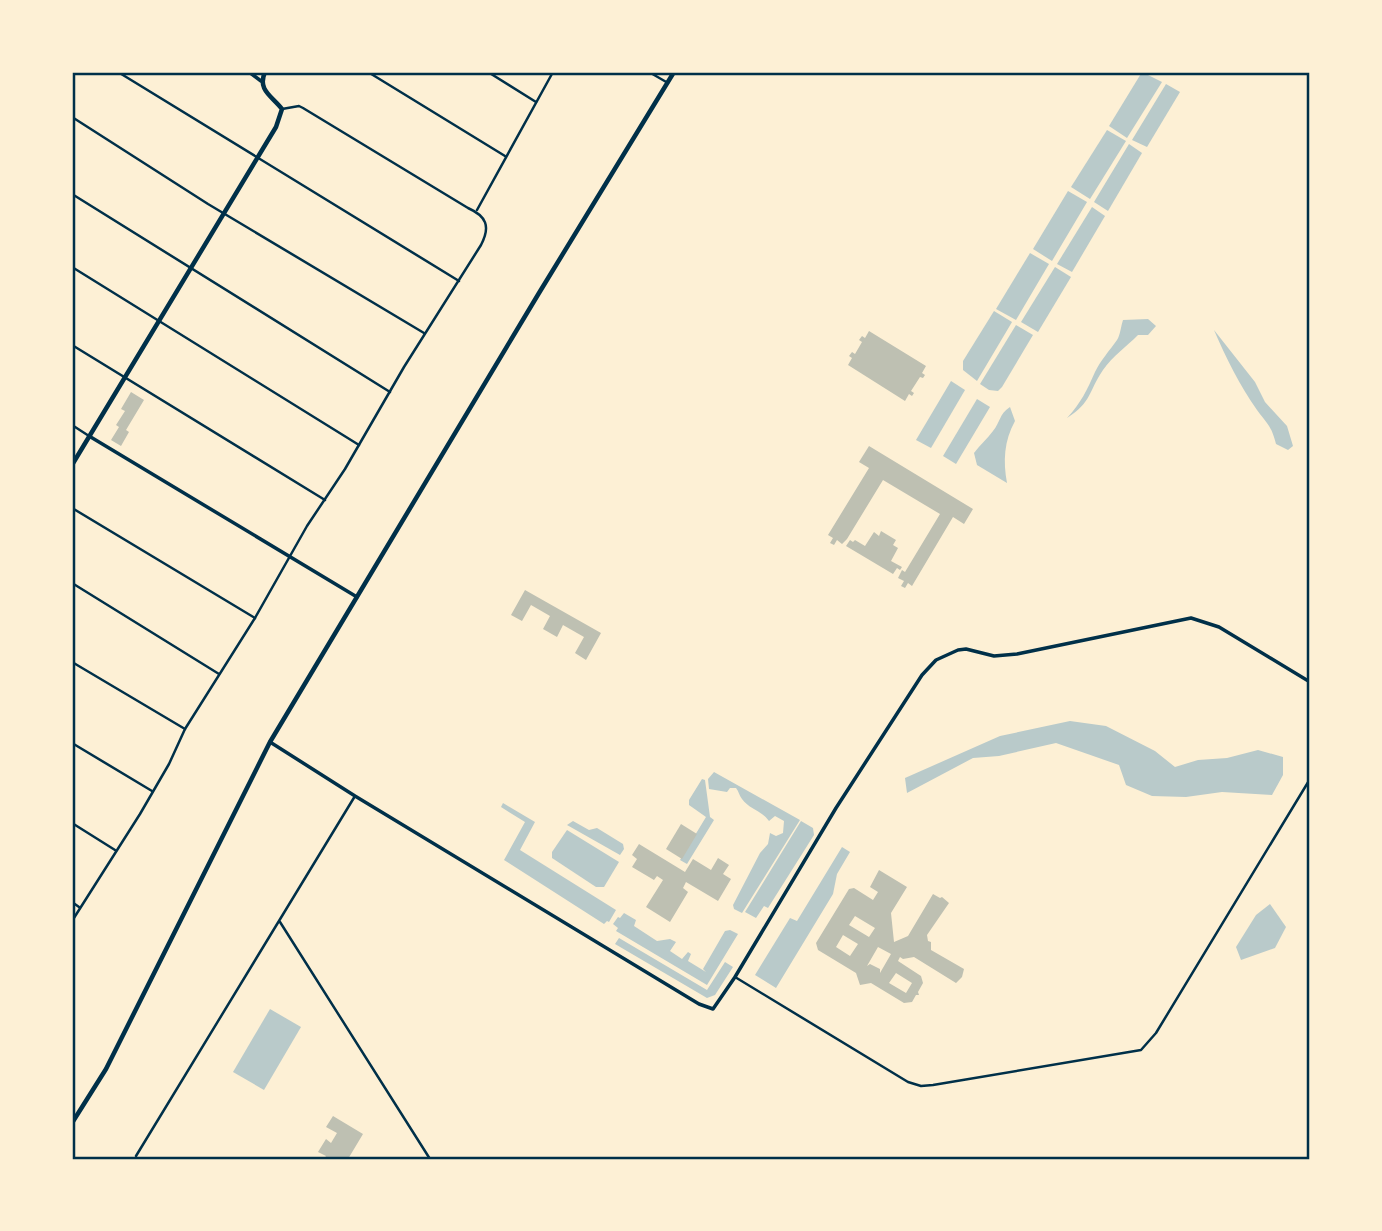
<svg xmlns="http://www.w3.org/2000/svg" width="1382" height="1231" viewBox="0 0 1382 1231" font-family="'Fira Sans Condensed',sans-serif">
  <rect width="100%" height="100%" fill="#fdf0d5"/>
  <!-- green -->
  <g fill="#b9caca">
    <polygon points="1142,72 1162,82 1127,138 1109,126"/>
    <polygon points="1166,84 1180,92 1147,147 1132,140"/>
    <polygon points="1107,130 1126,141 1090,199 1071,187"/>
    <polygon points="1129,144 1142,153 1108,211 1094,202"/>
    <polygon points="1068,191 1087,202 1052,261 1033,249"/>
    <polygon points="1092,207 1105,216 1072,272 1057,264"/>
    <polygon points="1030,253 1049,264 1016,320 996,309"/>
    <polygon points="1055,267 1071,277 1038,332 1021,322"/>
    <polygon points="994,311 1012,322 977,381 963,370 963,361"/>
    <path d="M1148 319 1156 326 1148 335H1138C1127 346 1112 357 1103 370 1088 392 1092 402 1067 418 1081 403 1087 390 1095 372 1100 361 1110 350 1117 340 1120 336 1121 326 1123 320Z"/>
    <polygon points="1016,325 1033,335 1002,387 998,391 989,390 980,384"/>
    <path d="M1214 330 1255 382 1265 402 1287 426 1293 446 1288 450 1276 444C1271 425 1268 425 1257 410 1240 386 1226 358 1214 330Z"/>
    <polygon points="951,381 965,390 931,448 916,440"/>
    <polygon points="977,399 990,407 956,464 943,456"/>
    <path d="M1010 407 1015 421C1004 441 1003 461 1007 483L977 465 974 453C980 445 987 439 993 431 1000 423 999 414 1010 407Z"/>
    <polygon points="1070,721 1106,726 1155,751 1175,767 1198,760 1227,758 1258,750 1283,757 1283,775 1272,795 1222,792 1186,797 1152,796 1126,785 1119,765 1056,743 999,756 973,758 907,793 905,778 1000,736"/>
    <path d="M714 772 800 820 742 913 734 909 733 905 760 853 768 844 770 833 776 836 783 833 784 821 775 816 769 821C761 810 749 809 742 799 739 795 739 792 736 788H730L727 792 709 789 708 779Z"/>
    <polygon points="702,779 705,780 710,817 714,820 687,864 680,860 706,817 689,805 689,800"/>
    <polygon points="503,803 535,822 520,850 616,910 609,922 607,921 604,924 504,860 525,822 501,807"/>
    <polygon points="573,821 589,830 597,828 623,844 624,849 620,855 567,825"/>
    <polygon points="801,821 813,828 814,835 768,908 764,906 756,918 745,912"/>
    <polygon points="567,830 619,862 604,887 596,887 552,858 552,852"/>
    <polygon points="842,847 850,852 837,874 833,894 776,988 755,975 790,918 797,921"/>
    <polygon points="1270,904 1286,927 1275,948 1241,960 1236,947 1256,915"/>
    <polygon points="624,913 636,920 634,926 657,941 670,939 676,942 670,951 682,959 688,952 691,954 688,961 706,972 703,969 725,931 730,930 738,934 707,985 616,931 618,928 613,924 618,917 620,918"/>
    <polygon points="619,938 707,990 725,962 733,967 715,995 707,998 615,944"/>
    <polygon points="270,1009 301,1027 264,1090 233,1072"/>
  </g>
  <!-- building -->
  <g fill="#bec0b2" fill-rule="evenodd">
    <polygon points="869,331 926,366 922,373 925,375 923,378 920,377 911,391 914,393 912,396 909,394 905,401 848,365 852,358 849,356 852,352 855,354 862,342 859,340 862,336 865,338"/>
    <polygon points="131,392 144,400 126,430 129,432 121,446 111,440 119,427 116,425 125,411 121,409"/>
    <polygon points="869,446 973,509 964,524 953,517 912,586 908,583 905,588 901,586 904,581 898,578 902,570 905,572 940,514 883,480 847,539 842,544 837,540 834,545 830,543 833,538 828,535 869,468 859,462"/>
    <polygon points="881,531 896,540 893,545 898,548 891,561 902,567 900,570 897,568 893,574 846,546 850,540 853,542 855,540 865,546 874,532 879,536"/>
    <polygon points="525,590 601,633 586,660 575,653 584,637 563,625 557,637 543,629 550,616 531,605 522,621 511,615"/>
    <polygon points="681,824 697,834 682,859 666,849"/>
    <polygon points="639,844 685,872 693,859 711,870 718,858 729,865 723,874 731,879 718,901 686,882 683,888 688,892 670,922 646,907 663,880 657,876 654,880 632,867 637,859 632,855"/>
    <path d="M879 870 907 887 891 913 894 942 908 936 933 894 940 898 942 897 949 903 927 935 928 941 931 942V950L964 969 962 977 956 983 914 957 903 959 900 957 898 961 921 976 923 983 918 992 919 995H916L912 1002 904 1003 871 983 860 985 856 973 818 950 816 943 849 889 854 888 873 900 878 892 870 887ZM855 916 875 928 869 937 849 925ZM843 935 858 944 850 956 836 947ZM878 947 891 954 880 973V969L870 964 867 966ZM896 973 912 983 906 993 889 983Z"/>
    <polygon points="333,1116 363,1134 348,1159 324,1159 326,1156 318,1152 326,1139 331,1143 337,1133 326,1127"/>
  </g>
  <g fill="none" stroke-linecap="round" stroke-linejoin="round">
    <!-- minor -->
    <g stroke="#003049" stroke-width="2.5">
      <polyline points="118,72 459,281"/>
      <polyline points="368,72 505,156"/>
      <polyline points="488,72 536,102"/>
      <polyline points="649,72 668,83"/>
      <polyline points="72,117 208,204 424,333"/>
      <polyline points="72,194 390,392"/>
      <polyline points="477,210 553,72"/>
      <polyline points="72,267 359,445"/>
      <polyline points="72,345 325,500"/>
      <polyline points="72,425 89,436"/>
      <polyline points="72,508 255,618"/>
      <polyline points="72,583 219,674"/>
      <polyline points="72,662 185,729"/>
      <polyline points="72,743 152,791"/>
      <polyline points="72,823 115,850"/>
      <polyline points="72,902 79,907"/>
      <path d="M72 921 140 814 169 764 185 729 255 618 307 526 345 469 404 367 481 245C491 226 486 216 468 208L303 108 299 106 282 109"/>
      <polyline points="280,922 430,1159"/>
      <polyline points="735,977 908,1082 921,1086 933,1085 1141,1050 1156,1033 1310,779"/>
      <polyline points="136,1156 355,796"/>
    </g>
    <!-- tertiary -->
    <g stroke="#003049" stroke-width="3.5">
      <polyline points="249,72 261,81"/>
      <polyline points="89,436 357,597"/>
      <polyline points="270,742 355,796 699,1004 713,1009 735,977 836,808 922,675 936,660 958,650 966,649 994,656 1017,654 1191,618 1219,627 1310,682"/>
    </g>
    <!-- secondary -->
    <g stroke="#003049" stroke-width="4.5">
      <path d="M72 465 276 127 282 109C272 96 257 90 265 72"/>
      <polyline points="72,1123 106,1069 270,742 539,293 674,72"/>
    </g>
  </g>
  <!-- border -->
  <rect width="1382" height="1231" fill="none" stroke="#fdf0d5" stroke-width="147"/>
  <rect x="74" y="74" width="1234" height="1084" fill="none" stroke="#003049" stroke-width="2.5"/>
</svg>
